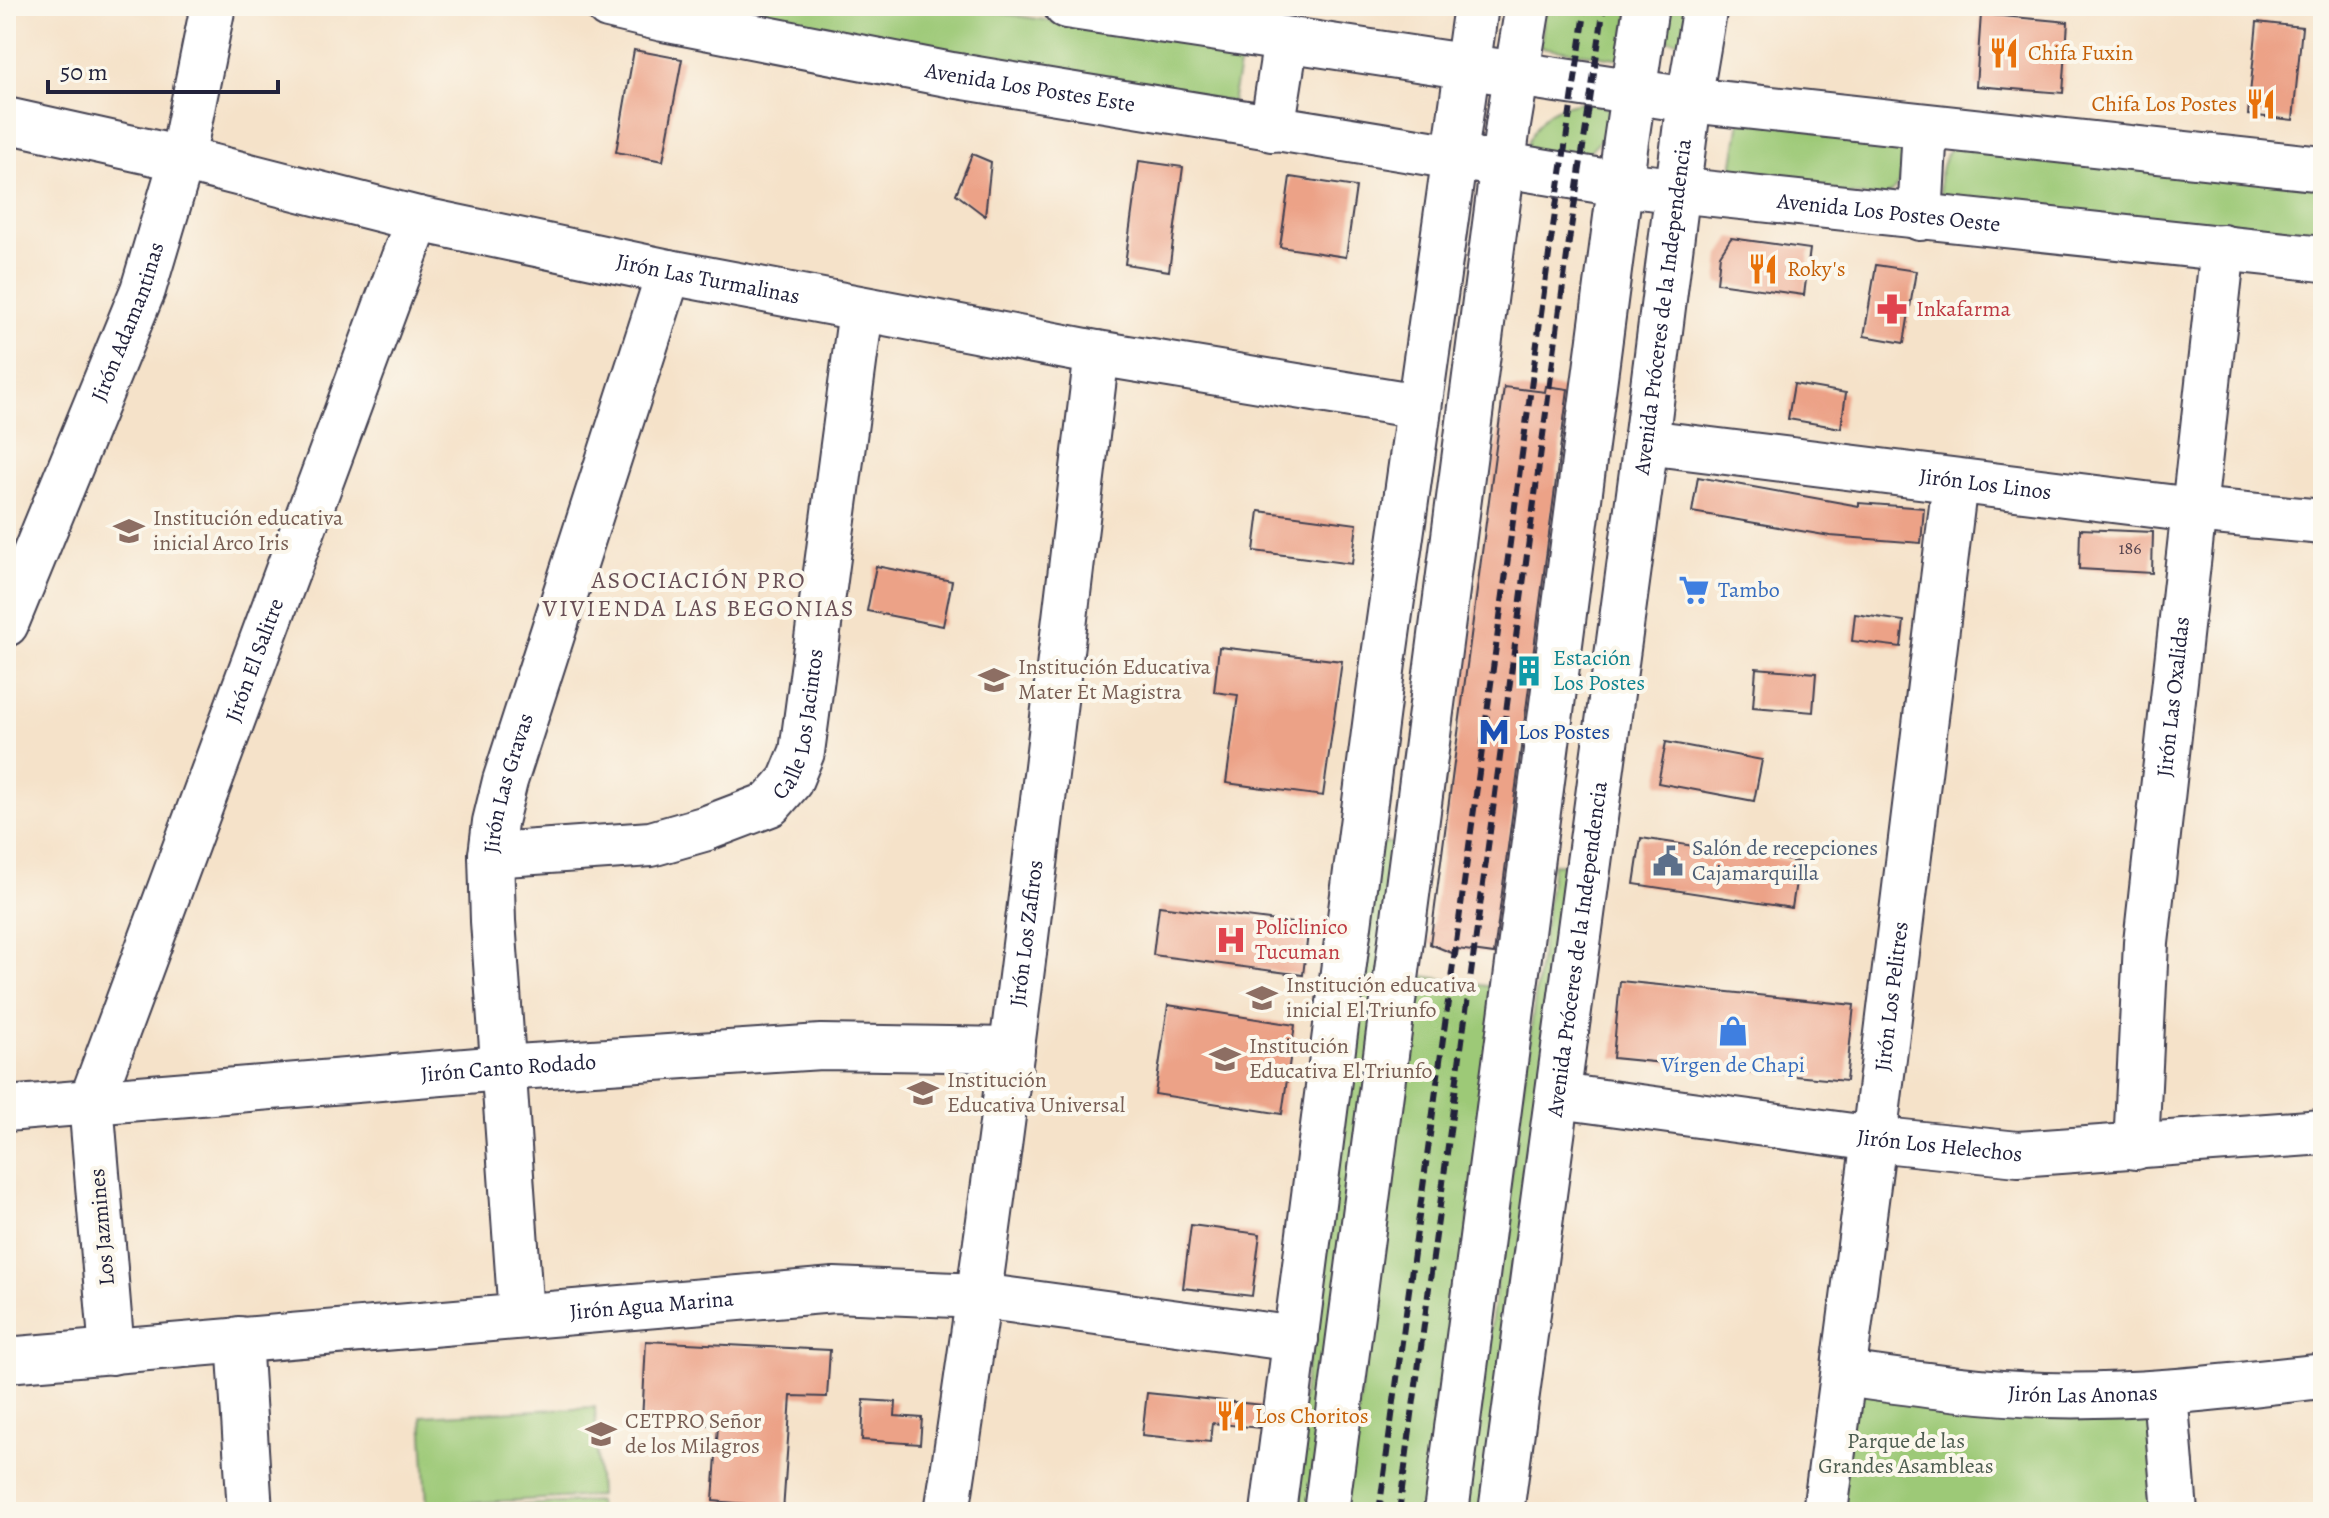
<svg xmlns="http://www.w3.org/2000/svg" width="2329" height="1518" viewBox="0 0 2329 1518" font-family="Alegreya,serif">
  <rect width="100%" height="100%" fill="#fbf7ec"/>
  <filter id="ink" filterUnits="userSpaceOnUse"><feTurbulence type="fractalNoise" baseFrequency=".0125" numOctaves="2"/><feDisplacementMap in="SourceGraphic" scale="16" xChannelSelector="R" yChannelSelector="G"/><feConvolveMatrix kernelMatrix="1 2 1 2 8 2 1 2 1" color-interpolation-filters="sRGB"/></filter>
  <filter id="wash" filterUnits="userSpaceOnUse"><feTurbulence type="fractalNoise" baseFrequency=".006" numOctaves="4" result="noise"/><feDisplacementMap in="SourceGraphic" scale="32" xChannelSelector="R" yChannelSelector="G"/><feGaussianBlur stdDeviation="1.8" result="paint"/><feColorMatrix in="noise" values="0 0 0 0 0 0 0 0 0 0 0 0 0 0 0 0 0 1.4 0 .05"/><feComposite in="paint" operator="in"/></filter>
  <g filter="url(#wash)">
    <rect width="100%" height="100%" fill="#f5e2c9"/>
    <!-- green -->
    <g fill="#9dc977" stroke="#607659" stroke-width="2">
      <polygon points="679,6 955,6 1242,51 1232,102"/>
      <polygon points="1546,6 1630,6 1622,59 1540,47"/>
      <polygon points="1664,6 1688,6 1683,42 1658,39"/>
      <path d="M1593 101 1613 111 1603 137 1582 159 1522 158C1536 117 1549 104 1593 101Z"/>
      <path d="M1740 120 1893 138 1905 151C1904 172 1902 185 1884 198L1730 183Z"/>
      <path d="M1956 142 2323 186V245L1946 206C1935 184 1939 160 1956 142Z"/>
      <polygon points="1378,842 1401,844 1315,1512 1287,1512"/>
      <polygon points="1553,864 1582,865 1490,1512 1466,1512"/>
      <polygon points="1417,975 1500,988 1429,1512 1344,1512"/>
      <polygon points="1852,1390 2156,1405 2163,1512 1837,1512"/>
      <polygon points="595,1407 599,1496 427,1505 422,1416"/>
      <polygon points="598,1501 599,1512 427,1510"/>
    </g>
    <g id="blocks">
      <!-- building -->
      <g fill="#eca287">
        <polygon points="1981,14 2068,22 2063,93 1976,86"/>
        <polygon points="2257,22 2302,27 2293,120 2248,115"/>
        <polygon points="634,50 682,59 663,161 616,152"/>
        <polygon points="972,154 991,162 985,216 956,194"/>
        <polygon points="1139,161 1183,167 1169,271 1125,264"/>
        <polygon points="1290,177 1356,187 1346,257 1280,247"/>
        <polygon points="1731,238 1810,249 1804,295 1717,283 1720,255"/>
        <polygon points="1876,265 1916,271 1904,343 1864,336"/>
        <polygon points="1794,384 1846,393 1841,428 1788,419"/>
        <polygon points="1546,386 1568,389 1494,954 1458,949 1457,955 1430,944 1504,387 1545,392"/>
        <polygon points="1698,477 1859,506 1859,503 1924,508 1921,543 1830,536 1692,512"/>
        <polygon points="1259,511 1357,524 1352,564 1254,551"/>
        <polygon points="2080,529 2153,532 2152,573 2079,569"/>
        <polygon points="876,566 952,581 943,626 867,611"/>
        <polygon points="1855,614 1904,621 1901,647 1852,641"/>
        <polygon points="1219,647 1342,661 1323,796 1226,783 1238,695 1214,692"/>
        <polygon points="1756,668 1816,673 1813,712 1753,707"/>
        <polygon points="1666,742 1762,760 1754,801 1658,783"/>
        <polygon points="1641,838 1799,862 1792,908 1634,884"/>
        <polygon points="1159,906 1309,925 1303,975 1153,955"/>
        <polygon points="1620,981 1854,1005 1846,1081 1613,1058"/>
        <polygon points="1168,1005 1295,1025 1282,1114 1155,1094"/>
        <polygon points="1191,1225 1260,1234 1252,1296 1183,1288"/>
        <polygon points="646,1341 830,1350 827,1397 791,1396 783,1512 745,1512 746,1504 713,1501 718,1425 642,1422"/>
        <polygon points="1147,1393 1262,1405 1259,1428 1212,1423 1210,1442 1142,1435"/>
        <polygon points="864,1400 896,1402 895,1416 922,1418 920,1444 862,1440"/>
      </g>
    </g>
  </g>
  <g filter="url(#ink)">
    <use href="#blocks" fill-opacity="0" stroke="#423f50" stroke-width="2"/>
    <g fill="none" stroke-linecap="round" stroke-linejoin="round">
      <!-- minor casing -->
      <g stroke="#423f50" stroke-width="48">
        <g id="minor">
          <path id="s1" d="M6 120 182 159 418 219 669 272 1097 353 1418 406"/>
          <path id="s2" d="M1646 442 2193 510 2323 522"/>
          <path id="s3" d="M6 624 143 290 182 159 213 6"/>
          <path id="s4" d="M491 855 651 844 707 828 770 804 790 781 802 752 861 310"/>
          <path id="s5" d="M1559 1096 1874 1139 2018 1154 2323 1132"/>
          <path id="s6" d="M6 1109 502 1068 821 1047 1012 1050"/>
          <path id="s7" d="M2136 1147 2146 943 2223 247"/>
          <path id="s8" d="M521 1316 493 921 491 855 495 822 505 781 669 272"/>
          <polyline points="239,1339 250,1512"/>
          <path id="s9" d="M112 1352 91 1102 418 219"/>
          <path id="s10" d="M6 1360 834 1290 980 1296 1296 1339"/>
          <path id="s11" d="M1844 1374C1911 1383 1977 1393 2044 1395 2137 1398 2230 1386 2323 1376"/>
          <polyline points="2165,1393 2175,1512"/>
          <path id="s12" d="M947 1512C1006 1127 1050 740 1097 353"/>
          <path id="s13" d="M1825 1512 1874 1139 1955 482"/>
        </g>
      </g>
      <!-- major casing -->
      <g stroke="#423f50" stroke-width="48">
        <g id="major">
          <path id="s14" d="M608 6 663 19 952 75 1620 184 2323 259"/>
          <polyline points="1066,6 1689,100 2323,169"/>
          <polyline points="1272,129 1286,40"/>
          <polyline points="1920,218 1925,127"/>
          <polyline points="1273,1512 1383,663 1476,6"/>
          <polyline points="1326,1512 1508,125 1528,6"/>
          <polyline points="1446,1512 1626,141 1646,6"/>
          <path id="s15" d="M1501 1512 1646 442 1689 100 1705 6"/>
        </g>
      </g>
      <!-- minor -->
      <use href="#minor" stroke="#fff" stroke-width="44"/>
      <!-- major -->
      <use href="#major" stroke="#fff" stroke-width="44"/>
      <!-- rail -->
      <g stroke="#22223b" stroke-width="6" stroke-dasharray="12 6" stroke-linecap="butt">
        <polyline points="1379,1512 1550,247 1586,6"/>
        <polyline points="1399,1512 1568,248 1604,6"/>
      </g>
    </g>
  </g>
  <!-- icons -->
  <defs>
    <g id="restaurant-bare" transform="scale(2.4)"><path d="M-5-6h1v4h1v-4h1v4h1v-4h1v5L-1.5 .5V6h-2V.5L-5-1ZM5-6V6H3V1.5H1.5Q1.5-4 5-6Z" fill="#e8710a" stroke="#fbf7ec" stroke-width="2.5" paint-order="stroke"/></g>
    <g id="pharmacy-bare" transform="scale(2.4)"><path d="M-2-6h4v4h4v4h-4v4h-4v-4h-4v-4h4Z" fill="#e0444e" stroke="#fbf7ec" stroke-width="2.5" paint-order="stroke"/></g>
    <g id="school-bare" transform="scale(2.4)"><path d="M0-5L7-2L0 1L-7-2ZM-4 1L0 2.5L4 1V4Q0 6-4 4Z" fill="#8d6e63" stroke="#fbf7ec" stroke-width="2.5" paint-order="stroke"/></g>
    <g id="supermarket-bare" transform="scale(2.4)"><path d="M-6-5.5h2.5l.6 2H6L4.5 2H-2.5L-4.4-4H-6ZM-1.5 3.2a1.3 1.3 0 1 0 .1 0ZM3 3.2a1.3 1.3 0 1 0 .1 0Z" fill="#3f7fe0" stroke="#fbf7ec" stroke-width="2.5" paint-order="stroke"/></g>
    <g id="building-bare" transform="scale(2.4)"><path d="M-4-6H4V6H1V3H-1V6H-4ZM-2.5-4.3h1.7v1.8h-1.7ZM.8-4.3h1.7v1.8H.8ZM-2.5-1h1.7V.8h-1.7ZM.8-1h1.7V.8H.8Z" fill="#0f9aa8" stroke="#fbf7ec" stroke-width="2.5" paint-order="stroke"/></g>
    <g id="metro-bare" transform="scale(2.4)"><path d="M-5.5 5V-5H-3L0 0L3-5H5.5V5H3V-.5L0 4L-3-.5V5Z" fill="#1a4fb4" stroke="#fbf7ec" stroke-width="2.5" paint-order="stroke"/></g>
    <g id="civic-bare" transform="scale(2.4)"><path d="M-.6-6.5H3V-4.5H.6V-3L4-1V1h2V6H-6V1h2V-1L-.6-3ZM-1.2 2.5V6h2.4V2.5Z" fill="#5c6f8a" stroke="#fbf7ec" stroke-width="2.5" paint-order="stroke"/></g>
    <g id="hospital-bare" transform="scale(2.4)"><path d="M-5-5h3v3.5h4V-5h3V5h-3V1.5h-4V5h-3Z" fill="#e0444e" stroke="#fbf7ec" stroke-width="2.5" paint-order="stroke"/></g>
    <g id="shop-bare" transform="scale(2.4)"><path d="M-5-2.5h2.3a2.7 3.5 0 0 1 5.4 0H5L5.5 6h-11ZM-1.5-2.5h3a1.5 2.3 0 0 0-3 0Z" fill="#3f7fe0" stroke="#fbf7ec" stroke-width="2.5" paint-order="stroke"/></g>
    <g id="university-bare" transform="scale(2.4)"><path d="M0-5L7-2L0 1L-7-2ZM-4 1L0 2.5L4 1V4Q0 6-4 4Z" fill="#8d6e63" stroke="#fbf7ec" stroke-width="2.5" paint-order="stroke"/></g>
  </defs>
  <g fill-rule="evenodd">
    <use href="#restaurant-bare" x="2004" y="53"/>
    <use href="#restaurant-bare" x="2261" y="104"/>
    <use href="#restaurant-bare" x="1763" y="269"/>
    <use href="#pharmacy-bare" x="1892" y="309"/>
    <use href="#school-bare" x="129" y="531"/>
    <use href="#supermarket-bare" x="1694" y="590"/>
    <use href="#building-bare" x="1529" y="671"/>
    <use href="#school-bare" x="994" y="680"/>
    <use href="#metro-bare" x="1494" y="732"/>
    <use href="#civic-bare" x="1668" y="861"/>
    <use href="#hospital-bare" x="1231" y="940"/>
    <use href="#school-bare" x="1262" y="998"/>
    <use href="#shop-bare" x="1733" y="1031"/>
    <use href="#school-bare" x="1225" y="1059"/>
    <use href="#school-bare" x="923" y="1093"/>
    <use href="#restaurant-bare" x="1231" y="1416"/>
    <use href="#university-bare" x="601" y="1434"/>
  </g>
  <g text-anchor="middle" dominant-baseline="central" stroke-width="8" stroke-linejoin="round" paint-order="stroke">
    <!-- number labels -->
    <g font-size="18" fill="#54424e">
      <text x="2130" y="548">186</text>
    </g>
    <!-- food labels -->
    <g font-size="22" fill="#c56008" stroke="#fbf7ec" text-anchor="start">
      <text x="2028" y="53">Chifa Fuxin</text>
      <text x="2237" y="104" text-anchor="end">Chifa Los Postes</text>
      <text x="1787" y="269">Roky's</text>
      <text x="1255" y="1416">Los Choritos</text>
    </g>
    <!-- street labels -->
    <g font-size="22" fill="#22223b" stroke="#fbf7ec">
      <text stroke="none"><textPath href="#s14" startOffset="430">Avenida Los Postes Este</textPath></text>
      <text stroke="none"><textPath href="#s14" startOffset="1298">Avenida Los Postes Oeste</textPath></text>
      <text stroke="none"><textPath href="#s1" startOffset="720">Jirón Las Turmalinas</textPath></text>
      <text stroke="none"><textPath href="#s15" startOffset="1216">Avenida Próceres de la Independencia</textPath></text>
      <text stroke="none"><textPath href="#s3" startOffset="326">Jirón Adamantinas</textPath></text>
      <text stroke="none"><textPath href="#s2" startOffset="342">Jirón Los Linos</textPath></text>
      <text stroke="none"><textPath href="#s9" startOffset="722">Jirón El Salitre</textPath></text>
      <text stroke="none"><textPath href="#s7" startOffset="452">Jirón Las Oxalidas</textPath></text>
      <text stroke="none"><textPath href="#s4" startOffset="374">Calle Los Jacintos</textPath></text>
      <text stroke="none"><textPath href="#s8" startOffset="536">Jirón Las Gravas</textPath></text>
      <text stroke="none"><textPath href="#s12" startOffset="584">Jirón Los Zafiros</textPath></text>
      <text stroke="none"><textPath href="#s15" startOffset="568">Avenida Próceres de la Independencia</textPath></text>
      <text stroke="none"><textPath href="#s13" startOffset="520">Jirón Los Pelitres</textPath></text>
      <text stroke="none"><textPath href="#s6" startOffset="504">Jirón Canto Rodado</textPath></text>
      <text stroke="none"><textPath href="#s5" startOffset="384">Jirón Los Helechos</textPath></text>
      <text transform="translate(102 1227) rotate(-95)">Los Jazmines</text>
      <text stroke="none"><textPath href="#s10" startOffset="648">Jirón Agua Marina</textPath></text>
      <text stroke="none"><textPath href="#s11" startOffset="240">Jirón Las Anonas</textPath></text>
    </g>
    <!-- health labels -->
    <g font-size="22" fill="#be3a42" stroke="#fbf7ec" text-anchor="start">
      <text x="1916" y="309">Inkafarma</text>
      <text x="1255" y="927">Policlinico<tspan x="1255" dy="25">Tucuman</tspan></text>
    </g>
    <!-- education labels -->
    <g font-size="22" fill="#785e54" stroke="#fbf7ec" text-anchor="start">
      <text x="153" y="518">Institución educativa<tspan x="153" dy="25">inicial Arco Iris</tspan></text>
      <text x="1018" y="667">Institución Educativa<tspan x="1018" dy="25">Mater Et Magistra</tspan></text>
      <text x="1286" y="985">Institución educativa<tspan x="1286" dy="25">inicial El Triunfo</tspan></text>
      <text x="1249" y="1046">Institución<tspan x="1249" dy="25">Educativa El Triunfo</tspan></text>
      <text x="947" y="1080">Institución<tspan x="947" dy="25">Educativa Universal</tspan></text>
      <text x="625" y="1421">CETPRO Señor<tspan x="625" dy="25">de los Milagros</tspan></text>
    </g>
    <!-- shop labels -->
    <g font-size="22" fill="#366cbe" stroke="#fbf7ec" text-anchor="start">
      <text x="1718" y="590">Tambo</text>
      <text x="1733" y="1065" text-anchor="middle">Vírgen de Chapi</text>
    </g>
    <!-- culture labels -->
    <g font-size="22" fill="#0d838f" stroke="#fbf7ec" text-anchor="start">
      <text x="1553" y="658">Estación<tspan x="1553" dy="25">Los Postes</tspan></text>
    </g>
    <!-- transit labels -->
    <g font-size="22" fill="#164399" stroke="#fbf7ec" text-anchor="start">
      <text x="1518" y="732">Los Postes</text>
    </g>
    <!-- service labels -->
    <g font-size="22" fill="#4e5e75" stroke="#fbf7ec" text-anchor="start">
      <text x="1692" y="848">Salón de recepciones<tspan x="1692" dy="25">Cajamarquilla</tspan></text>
    </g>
    <!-- park labels -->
    <g font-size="22" fill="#4d5c50" stroke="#fbf7ec">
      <text x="1906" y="1441">Parque de las<tspan x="1906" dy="25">Grandes Asambleas</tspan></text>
    </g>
    <!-- neighbourhood labels -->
    <g font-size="24" letter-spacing="2" fill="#694f56" stroke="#fbf7ec">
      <text x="699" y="580">ASOCIACIÓN PRO<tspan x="699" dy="28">VIVIENDA LAS BEGONIAS</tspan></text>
    </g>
  </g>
  <!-- margin -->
  <rect width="2329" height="1518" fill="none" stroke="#fbf7ec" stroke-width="32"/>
  <!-- scale -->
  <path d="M48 80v12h230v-12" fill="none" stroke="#22223b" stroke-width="4"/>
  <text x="60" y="80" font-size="24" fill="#22223b" stroke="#fbf7ec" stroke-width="6" paint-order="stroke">50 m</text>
</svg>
